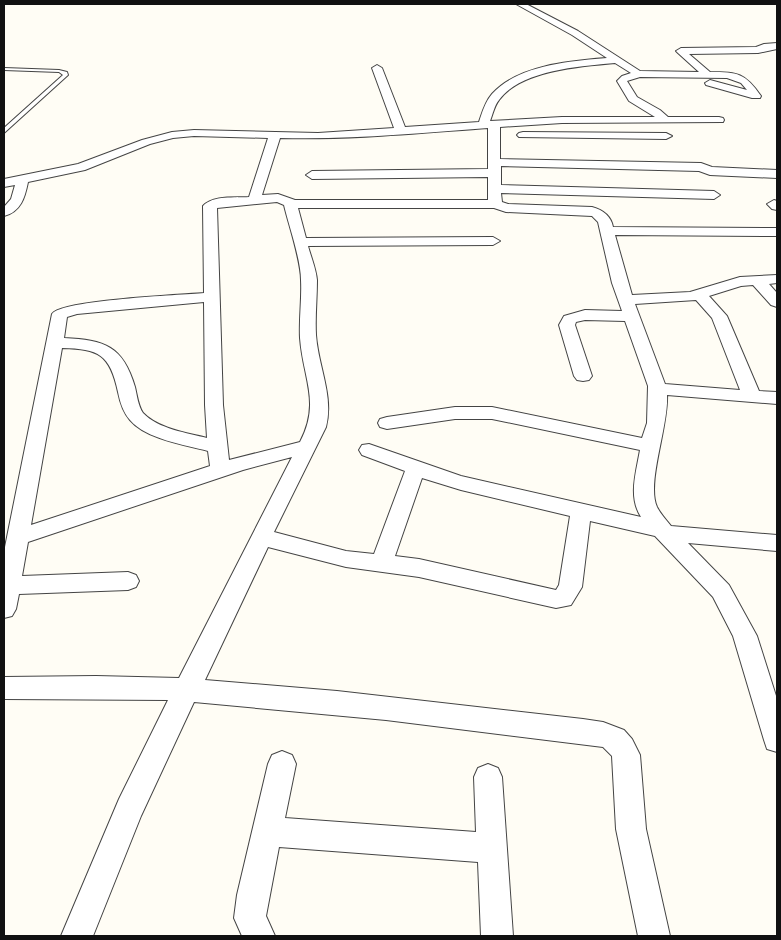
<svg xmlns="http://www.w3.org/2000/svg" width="781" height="940" viewBox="0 0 781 940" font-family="Lora,serif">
  <rect width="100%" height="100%" fill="#fffdf5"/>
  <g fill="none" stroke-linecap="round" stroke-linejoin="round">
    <!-- lane casing -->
    <g stroke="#444" stroke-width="2">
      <polygon id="lane" points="4,68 59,70 67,72 68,75 4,133 4,128 63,75 59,72 4,70"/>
    </g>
    <!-- street casing -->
    <g stroke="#444" stroke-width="2">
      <g id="street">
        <path d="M516 4H526L578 31 640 71 699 72 678 53 676 51 681 48 756 47 764 44 777 43V49L758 53 689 54 710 72C738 72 745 73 761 96L760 98H752L706 85 705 83 710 80 747 90 741 83 727 78 640 77 627 81 637 97 660 110 668 117H719L723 118 724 120 723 122 562 123 500 127V159L701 163 712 167 777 170V178L710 175 699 171 501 166V185L714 191 720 195 714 199 501 193 502 202 508 204 592 207C603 210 611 216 613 227L777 228V236L615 235 632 295 690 292 740 277 777 275V283L769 284 777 293V307L771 305 753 285 741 286 709 296 727 316 759 391 777 392V404L667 395C669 425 646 483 657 507 660 513 666 520 671 526L777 535V551L688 543 729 585 757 636 777 699V752L767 749 764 740 733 636 713 597 655 536 590 521 582 587 571 605 556 608 419 577 346 567 268 547 205 680 337 691 583 719 603 722 624 730 632 739 640 755 646 829 670 936H638L616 829 612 756 603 747 386 720 194 702 141 816 93 936H61L119 799 168 700 4 699V677L96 676 179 678 292 457 243 470 28 542 22 576 128 572 136 575 139 581 136 587 128 590 19 594 16 609 12 616 4 618V552L52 314C61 300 181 295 204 293L203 206C213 195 235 198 249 197L268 138 194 136 173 138 150 144 85 170 28 182C25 197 21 212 4 216V207L11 199 15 185 4 187V179L78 164 142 140 172 132 194 130 318 133 394 128 372 68 377 65 382 68 405 127 479 122C482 113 485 102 492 94 518 65 570 61 607 58L572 35ZM615 63 631 73 622 76 617 81 629 101 655 117H562L490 121C493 114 494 106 499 100 520 70 582 66 615 63ZM488 128V169L312 171 306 175 312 179 488 177V200H295L278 194 262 195 280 138C350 140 419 133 488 128ZM277 202 284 205C289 226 301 260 301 280 302 299 299 319 300 338 303 379 321 402 300 442L229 460 223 405 217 208ZM298 208H494L506 212 592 216 598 222 612 283 622 311 585 310 564 316 559 325 574 376 577 380 583 381 589 380 592 376 575 325 576 322 585 320 625 321 648 386 647 423 642 438 492 407H455L387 417 380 419 378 423 380 427 387 429 455 419H492L640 450C636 473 628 497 641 517L461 476 369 444 362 445 359 450 362 455 405 471 374 554 346 551 274 532 326 427C334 396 318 366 316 335 315 317 317 298 317 280 316 269 311 257 308 246L493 245 500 241 493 237 306 238ZM696 300 712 318 740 390 665 384 635 304ZM204 302 205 405 207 438C188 433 158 429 143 413 138 406 137 395 135 387 123 346 105 340 64 338L67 317 77 314ZM62 348C99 349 110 354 118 392 120 402 123 412 130 420 146 439 185 445 208 451L210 466 31 525ZM422 478 461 490 570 516 559 585 556 590 419 559 395 556Z"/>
        <polygon points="523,132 666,133 672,136 666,139 519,137 517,135 519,133"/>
        <polygon points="774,200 777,201 777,210 772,209 767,204"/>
        <polygon points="282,751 292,755 296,764 285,818 476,832 474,777 478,768 488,764 498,768 502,777 513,936 481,936 478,862 279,847 266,916 275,936 242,936 234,918 237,895 268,764 272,755"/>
      </g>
    </g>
    <!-- lane -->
    <use href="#lane" fill="#fff" fill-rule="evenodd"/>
    <!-- street -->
    <use href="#street" fill="#fff" fill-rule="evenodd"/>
  </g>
  <!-- border -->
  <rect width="781" height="940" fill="none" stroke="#111111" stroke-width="10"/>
</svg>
